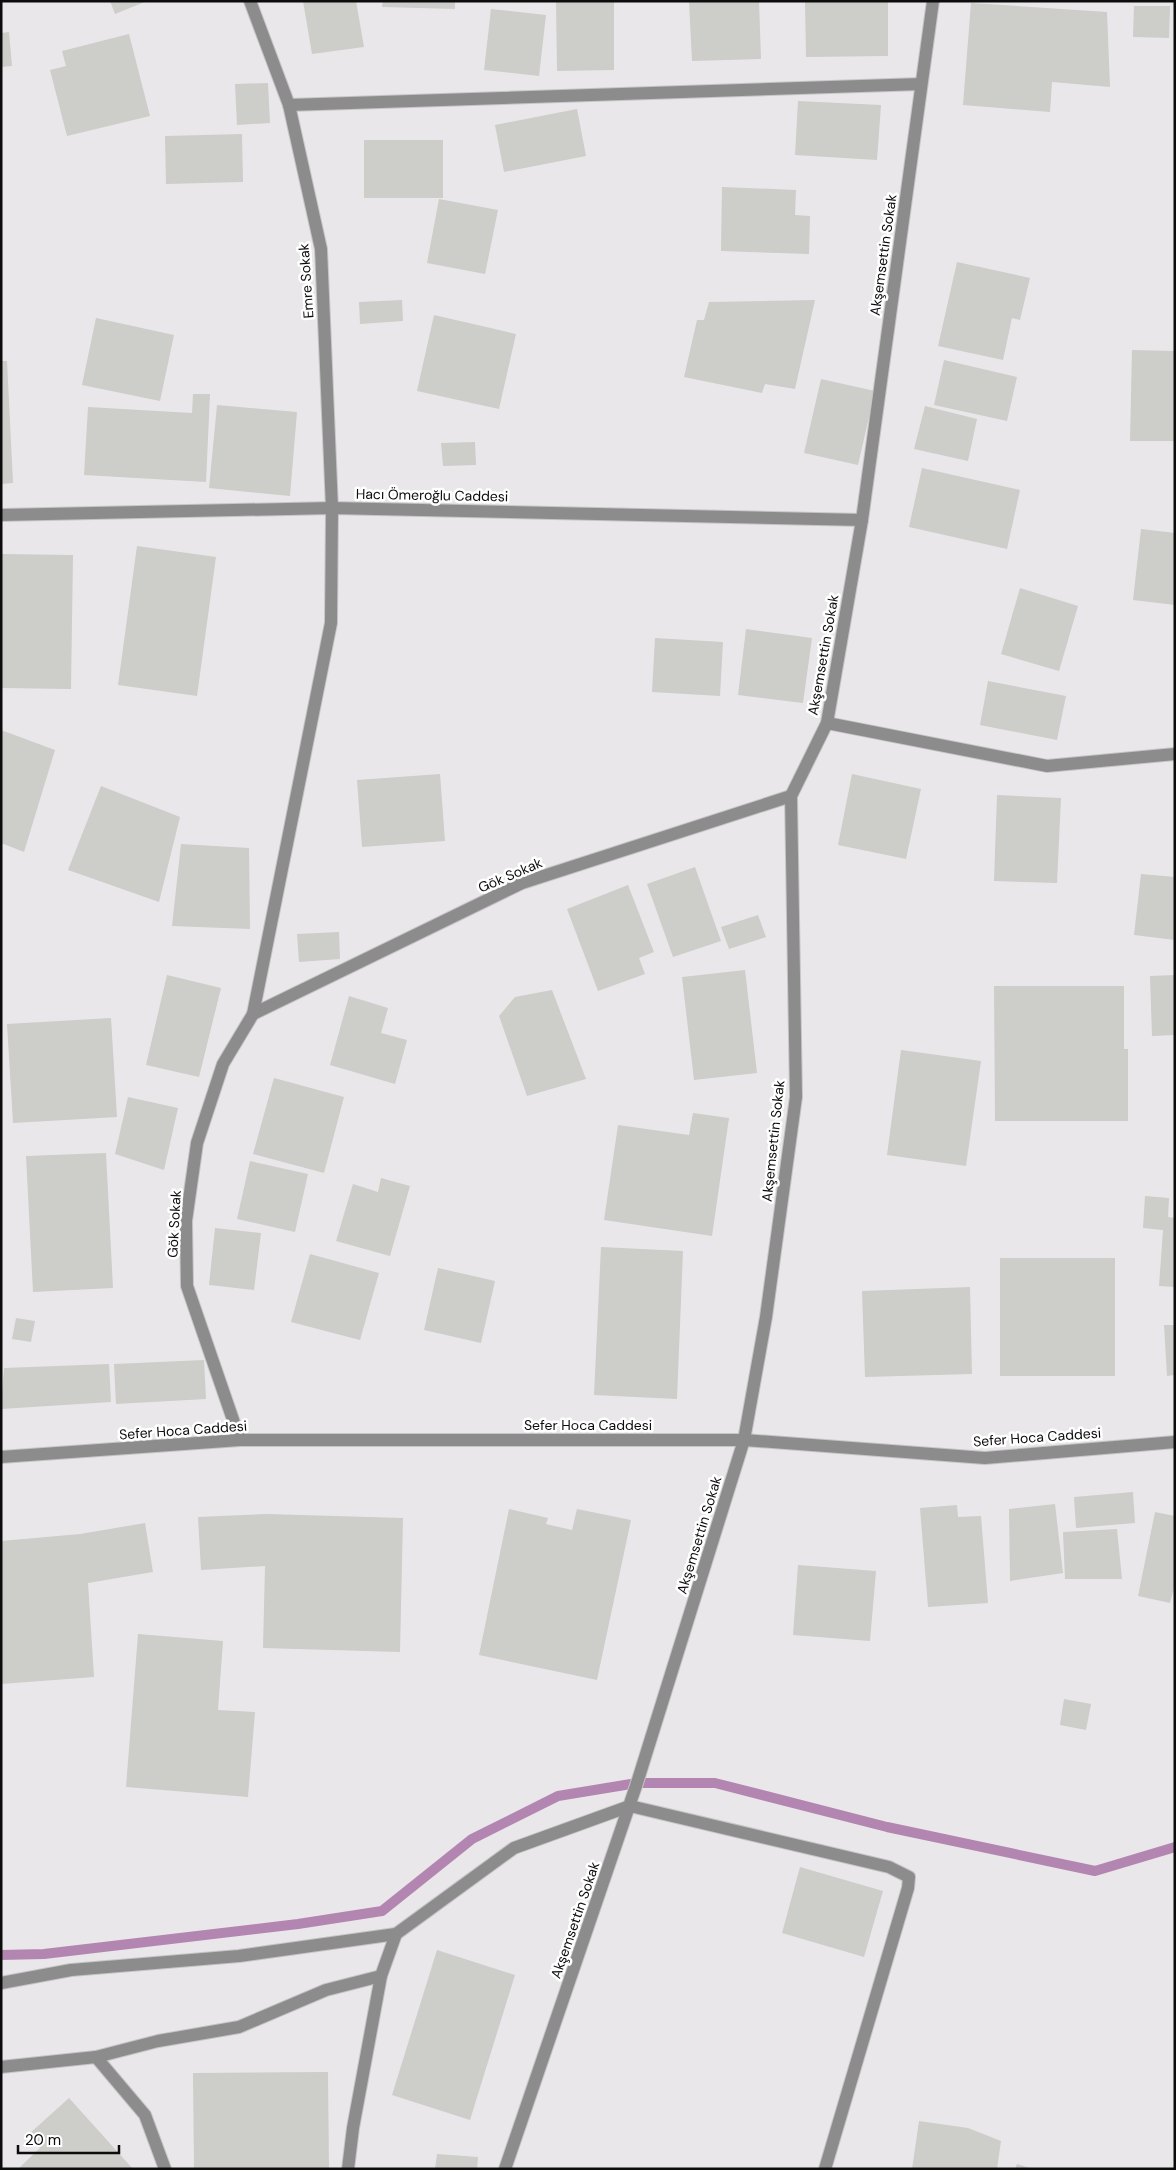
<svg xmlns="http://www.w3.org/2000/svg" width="1176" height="2170" viewBox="0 0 1176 2170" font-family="'DM Sans',sans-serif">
  <rect width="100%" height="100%" fill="#eae7ea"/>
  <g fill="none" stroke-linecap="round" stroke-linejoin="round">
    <!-- stream -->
    <polyline stroke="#b386b1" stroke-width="10" points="1,1955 44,1954 298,1924 382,1911 472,1839 558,1796 637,1783 715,1783 887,1827 1095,1871 1175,1847"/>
  </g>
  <!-- building -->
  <g fill="#cdcdc9">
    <polygon points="110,1 147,1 115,14"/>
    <polygon points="303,1 356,1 364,47 312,54"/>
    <polygon points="383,1 455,1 455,9 382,7"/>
    <polygon points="556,1 614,1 614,70 557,71"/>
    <polygon points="689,1 759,1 761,59 692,61"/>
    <polygon points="805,1 888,1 888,56 806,57"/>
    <polygon points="971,3 1107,12 1110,87 1052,82 1050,112 963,105"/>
    <polygon points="1134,6 1170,6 1169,38 1133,37"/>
    <polygon points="491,9 546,15 539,76 484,70"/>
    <polygon points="9,32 12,66 1,67 1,33"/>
    <polygon points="129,34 150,116 67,136 50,70 66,66 62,51"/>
    <polygon points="268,83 270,123 237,125 235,84"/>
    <polygon points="798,101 881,105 877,160 795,155"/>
    <polygon points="577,109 586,156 504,172 495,125"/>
    <polygon points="242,134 243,182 166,184 165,136"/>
    <rect x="364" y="140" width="79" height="58"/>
    <polygon points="722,187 796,190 795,215 810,216 809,254 721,251"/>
    <polygon points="439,199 498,210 485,274 427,263"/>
    <polygon points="957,262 1030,278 1020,320 1012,318 1003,360 938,346"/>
    <polygon points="402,300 403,321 360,324 359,302"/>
    <polygon points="815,300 795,389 765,384 762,393 684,377 697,320 704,320 709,302"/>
    <polygon points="434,315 516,334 499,409 417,391"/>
    <polygon points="96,318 174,335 160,401 82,385"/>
    <polygon points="1132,350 1175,351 1175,441 1130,441"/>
    <polygon points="944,360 1017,377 1007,421 934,405"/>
    <polygon points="1,361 7,361 13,483 1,484"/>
    <polygon points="821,379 875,391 858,465 804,453"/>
    <polygon points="193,394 210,394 206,482 84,475 88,407 192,413"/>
    <polygon points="217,405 297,412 290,496 209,488"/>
    <polygon points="925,406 977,419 968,461 914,449"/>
    <polygon points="475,442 476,465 443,466 441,443"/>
    <polygon points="922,468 1020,490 1007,549 909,527"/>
    <polygon points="1141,529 1175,533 1175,605 1133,600"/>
    <polygon points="137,546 216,557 197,696 118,685"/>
    <polygon points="1,554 73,555 71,689 1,688"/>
    <polygon points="1020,588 1078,606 1059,671 1001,654"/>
    <polygon points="746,629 812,638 803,703 738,695"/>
    <polygon points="655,638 723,642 720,696 652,692"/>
    <polygon points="988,681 1066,696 1057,740 980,725"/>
    <polygon points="1,730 55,750 24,852 1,843"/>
    <polygon points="440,774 445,841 362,847 357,780"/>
    <polygon points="852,774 921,789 906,859 838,845"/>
    <polygon points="101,786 180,817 159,902 68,870"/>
    <polygon points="997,795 1061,798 1057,883 994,881"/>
    <polygon points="181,844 249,848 250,929 172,926"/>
    <polygon points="695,867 721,941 673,957 647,884"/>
    <polygon points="1141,874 1175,877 1175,940 1134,935"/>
    <polygon points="628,885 654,952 639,958 645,974 598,991 567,909"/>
    <polygon points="758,915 766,937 729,949 721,927"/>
    <polygon points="339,932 340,959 299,962 297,934"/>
    <polygon points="745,970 757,1073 694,1080 682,977"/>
    <polygon points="167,975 221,988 199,1077 146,1065"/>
    <polygon points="1175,975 1175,1035 1152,1036 1150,976"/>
    <polygon points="994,986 1124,986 1124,1049 1128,1049 1128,1121 995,1121"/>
    <polygon points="552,990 586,1079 527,1096 499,1016 515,997"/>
    <polygon points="349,996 388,1008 381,1033 407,1040 395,1084 330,1065"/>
    <polygon points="111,1018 117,1117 13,1123 7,1024"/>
    <polygon points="901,1050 981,1061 966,1166 887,1155"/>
    <polygon points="274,1078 344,1097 324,1173 253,1154"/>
    <polygon points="128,1097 178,1108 164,1170 115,1154"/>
    <polygon points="693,1113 729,1118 712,1236 604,1220 618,1125 689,1135"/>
    <polygon points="106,1153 113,1288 33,1292 26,1156"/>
    <polygon points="250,1161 308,1174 295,1232 237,1219"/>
    <polygon points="381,1178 410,1186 390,1256 336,1241 353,1184 378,1192"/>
    <polygon points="1145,1196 1169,1198 1168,1217 1175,1218 1175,1287 1159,1286 1163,1230 1143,1228"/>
    <polygon points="215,1228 261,1233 254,1290 209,1285"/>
    <polygon points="601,1247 683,1251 677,1399 594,1395"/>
    <polygon points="310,1254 379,1273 360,1340 291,1322"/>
    <rect x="1000" y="1258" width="115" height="118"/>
    <polygon points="438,1268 495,1281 481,1343 424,1330"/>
    <polygon points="970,1287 972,1374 865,1377 862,1291"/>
    <polygon points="16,1318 35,1321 31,1342 12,1339"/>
    <polygon points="1164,1325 1175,1325 1175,1375 1167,1376"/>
    <polygon points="204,1360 206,1399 116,1404 114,1364"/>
    <polygon points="109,1364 111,1402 1,1409 4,1368"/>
    <polygon points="1133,1492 1135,1523 1076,1528 1074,1497"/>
    <polygon points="1055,1504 1063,1573 1010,1581 1009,1509"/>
    <polygon points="957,1505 958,1517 981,1516 988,1603 928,1607 920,1508"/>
    <polygon points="509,1509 548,1518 546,1524 572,1530 577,1509 631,1520 597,1680 479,1655"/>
    <polygon points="1155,1512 1175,1516 1175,1584 1170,1603 1138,1596"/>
    <polygon points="267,1514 403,1518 400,1652 263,1648 265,1566 201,1570 198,1517"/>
    <polygon points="145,1523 153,1572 88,1583 94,1677 1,1684 1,1541 80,1534"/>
    <polygon points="1117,1529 1122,1579 1065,1579 1063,1532"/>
    <polygon points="798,1565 876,1571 870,1641 793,1635"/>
    <polygon points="138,1634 223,1641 218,1710 255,1712 248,1797 126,1787"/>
    <polygon points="1064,1699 1091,1704 1086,1730 1060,1725"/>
    <polygon points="800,1867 883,1891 864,1957 782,1933"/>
    <polygon points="437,1950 515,1975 470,2120 392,2095"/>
    <polygon points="328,2072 329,2169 194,2169 193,2073"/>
    <polygon points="69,2098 133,2169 18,2169 40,2148 28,2135"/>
    <polygon points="919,2121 968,2128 1001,2141 997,2169 912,2169"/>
    <polygon points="437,2154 478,2157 477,2169 435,2169"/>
    <polygon points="1017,2164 1030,2168 1030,2169 1015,2169"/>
  </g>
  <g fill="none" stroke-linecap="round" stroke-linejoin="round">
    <!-- minor casing -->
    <g stroke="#c7c4c7" stroke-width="14">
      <g id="minor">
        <polyline points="289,105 921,84"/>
        <polyline points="1,515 332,508 862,520"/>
        <polyline points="827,723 1047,766 1175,754"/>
        <polyline points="253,1014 522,883 791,796"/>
        <polyline points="240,1440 187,1286 186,1221 197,1143 223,1064 253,1014 331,623 332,508 321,249 289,105 250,1"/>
        <polyline points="1,1457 240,1440 744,1440 985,1458 1175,1442"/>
        <polyline points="1,1983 71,1970 239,1956 396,1934 514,1848 630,1806 889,1867 909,1877 908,1888 825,2169"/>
        <polyline points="96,2057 145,2115 165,2169"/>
        <polyline points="1,2067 96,2057 158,2041 239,2027 326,1990 381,1976 396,1934"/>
        <polyline points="348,2169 353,2128 381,1976"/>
        <polyline points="505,2169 637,1783 744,1440 766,1317 796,1097 791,796 827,723 862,520 933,1"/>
      </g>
    </g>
    <!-- minor -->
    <use href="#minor" stroke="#8d8c8d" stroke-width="12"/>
  </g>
  <g text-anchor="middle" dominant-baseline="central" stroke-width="5" stroke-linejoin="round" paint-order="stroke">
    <!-- street labels -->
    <g font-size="14" fill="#0d0c0d" stroke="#fff">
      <text transform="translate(883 255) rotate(-82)">Akşemsettin Sokak</text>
      <text transform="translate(306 281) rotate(-94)">Emre Sokak</text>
      <text transform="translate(432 495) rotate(1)">Hacı Ömeroğlu Caddesi</text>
      <text transform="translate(823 655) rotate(-80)">Akşemsettin Sokak</text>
      <text transform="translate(510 875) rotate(-23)">Gök Sokak</text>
      <text transform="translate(773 1141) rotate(-84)">Akşemsettin Sokak</text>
      <text transform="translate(174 1224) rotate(-87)">Gök Sokak</text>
      <text x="588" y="1425">Sefer Hoca Caddesi</text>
      <text transform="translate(183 1430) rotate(-4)">Sefer Hoca Caddesi</text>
      <text transform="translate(1037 1437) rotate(-4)">Sefer Hoca Caddesi</text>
      <text transform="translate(699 1535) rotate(-73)">Akşemsettin Sokak</text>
      <text transform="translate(575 1920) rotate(-71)">Akşemsettin Sokak</text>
    </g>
  </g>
  <!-- border -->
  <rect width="1176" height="2170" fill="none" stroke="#0d0c0d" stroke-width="5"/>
  <!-- scale -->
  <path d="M18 2145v8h101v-8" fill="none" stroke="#0d0c0d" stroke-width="2.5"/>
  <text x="25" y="2145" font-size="15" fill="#0d0c0d" stroke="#ffffff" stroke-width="4" paint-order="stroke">20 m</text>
</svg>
